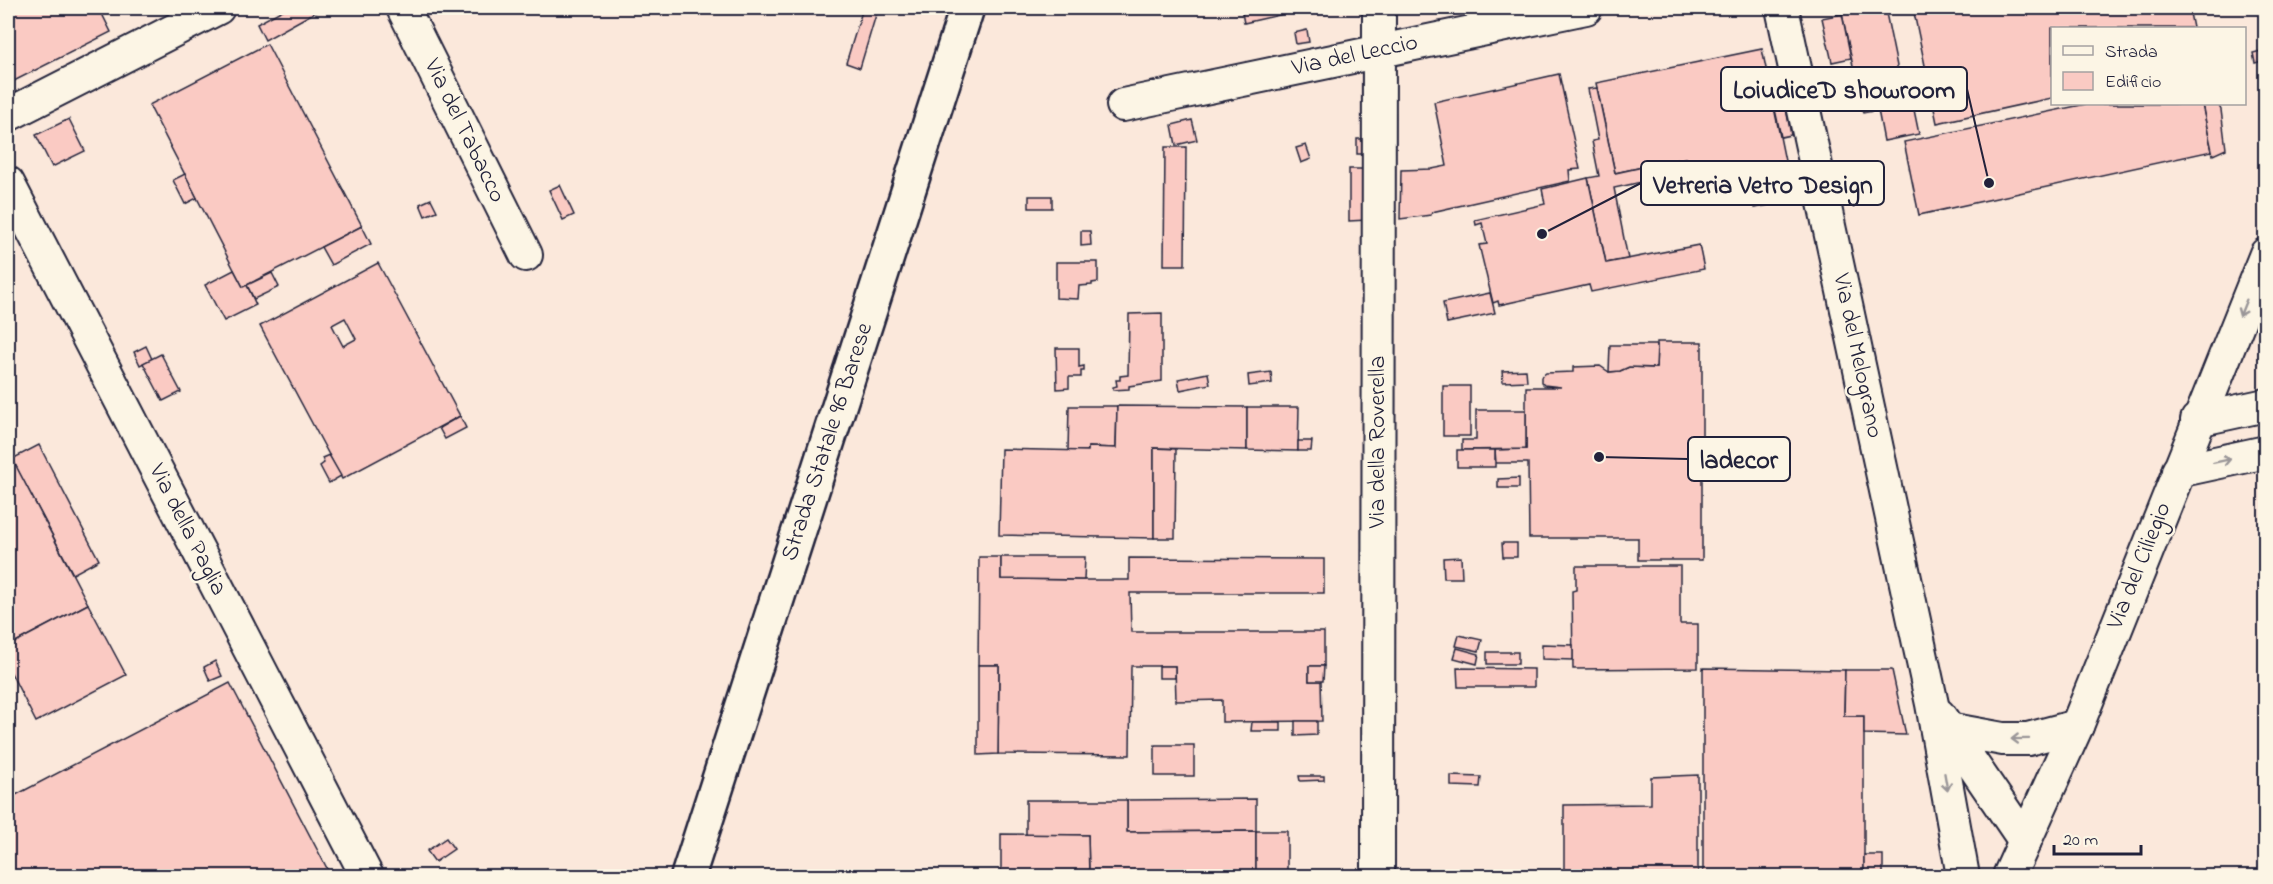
<svg xmlns="http://www.w3.org/2000/svg" width="2273" height="884" font-family="'Indie Flower',sans-serif">
  <style>
    .building { fill: #facac3; stroke: #22223b; stroke-width: 1.5; fill-rule: evenodd }
    .lines { fill: none; stroke-linecap: round; stroke-linejoin: round }
    .street-casing { stroke: #22223b; stroke-width: 36 }
    .primary-casing { stroke: #22223b; stroke-width: 38 }
    .street { stroke: #fcf5e5; stroke-width: 32 }
    .primary { stroke: #fcf5e5; stroke-width: 33 }
    .oneway { stroke: #9a9698 }
    .labels { text-anchor: middle; dominant-baseline: central; stroke-width: 5; stroke-linejoin: round; paint-order: stroke }
    .street-label { font-size: 24px; fill: #22223b; stroke: #fcf5e5 }
    .leader { fill: none; stroke: #22223b; stroke-width: 2 }
    .callout-dot { fill: #22223b; stroke: #fcf5e5; stroke-width: 2 }
    .callout { fill: #fcf5e5; stroke: #22223b; stroke-width: 2 }
    .callout-label { font-size: 26px; text-anchor: middle; font-weight: bold; fill: #22223b }
  </style>
  <rect width="100%" height="100%" fill="#fbe8db"/>
  <filter id="ink" filterUnits="userSpaceOnUse"><feTurbulence type="fractalNoise" baseFrequency=".0167" numOctaves="2"/><feDisplacementMap in="SourceGraphic" scale="12" xChannelSelector="R" yChannelSelector="G"/><feConvolveMatrix kernelMatrix="1 2 1 2 8 2 1 2 1" color-interpolation-filters="sRGB"/></filter>
  <g filter="url(#ink)">
    <!-- building -->
    <g class="building">
      <path d="M8 8H99L111 32 8 84Z"/>
      <path d="M286 8H317L319 10 265 40 257 24Z"/>
      <path d="M863 8H878L860 68 846 63Z"/>
      <path d="M1241 8H1287L1288 13 1244 23Z"/>
      <path d="M1871 8H1885L1905 105 1863 113 1842 14Z"/>
      <path d="M1913 8H2189L2193 28H2052V98L1937 123Z"/>
      <path d="M1842 14 1851 58 1832 62 1822 18Z"/>
      <path d="M1307 30 1309 42 1296 44 1294 33Z"/>
      <path d="M267 44 362 226 243 287 149 105Z"/>
      <path d="M1762 49 1793 200 1755 208 1752 193 1695 204 1686 158 1615 173 1596 83Z"/>
      <path d="M2265 50 2266 60 2255 63 2253 53Z"/>
      <path d="M1559 74 1580 169 1569 170 1570 181 1432 212 1431 215 1400 219 1401 170 1432 169 1447 166 1434 102Z"/>
      <path d="M1908 81 1919 134 1884 141 1878 110 1905 105 1901 83Z"/>
      <path d="M1597 88 1615 173 1661 163 1665 182 1643 187 1642 182 1614 188 1628 259 1606 263 1588 178 1599 176 1592 141 1598 140 1588 89Z"/>
      <path d="M1785 103 1791 135 1781 137 1774 105Z"/>
      <path d="M2086 104H2202L2212 151 1919 215 1904 142Z"/>
      <path d="M2202 104H2218L2221 110 2226 149 2213 155Z"/>
      <path d="M69 119 85 151 52 167 36 135Z"/>
      <path d="M1192 120 1197 140 1176 145 1172 125Z"/>
      <path d="M1357 139H1367L1368 154H1357Z"/>
      <path d="M1306 145 1311 159 1301 163 1296 148Z"/>
      <path d="M1165 147H1186L1185 265H1164Z"/>
      <path d="M1686 158 1689 174 1664 179 1661 163Z"/>
      <path d="M1349 169H1367V220L1349 221Z"/>
      <path d="M185 174 197 198 185 204 173 180Z"/>
      <path d="M1588 178 1606 263 1699 245 1704 269 1591 292 1589 285 1499 305 1498 301 1493 303 1479 245 1487 244 1482 223 1476 225 1475 220 1545 204 1542 189Z"/>
      <path d="M560 185 574 215 563 220 549 190Z"/>
      <rect x="1029" y="196" width="23" height="12"/>
      <path d="M431 199 437 211 425 216 420 204Z"/>
      <path d="M362 226 371 244 331 265 321 247Z"/>
      <path d="M1081 231H1090L1091 245 1081 246Z"/>
      <path d="M1056 262H1098V282L1092 283V285L1079 286 1078 299 1056 298Z"/>
      <path d="M378 263 460 416 342 479 260 326ZM345 318 356 339 343 346 332 325Z"/>
      <path d="M234 270 243 287 247 285 256 305 224 321 205 285Z"/>
      <path d="M272 273 279 287 254 299 247 285Z"/>
      <path d="M1490 293 1495 313 1447 323 1443 303Z"/>
      <path d="M1162 313V381L1129 386V389L1113 390V387L1117 386 1116 380H1120V376L1128 375 1129 314Z"/>
      <path d="M1657 342H1702V560H1638V538H1529L1528 463H1496L1495 450 1526 449V387H1561L1544 385 1541 382V377L1546 373 1573 372V367L1600 366 1609 372 1620 371 1629 367 1656 368Z"/>
      <path d="M1610 345H1657L1656 368 1629 367 1620 371 1609 372Z"/>
      <path d="M146 346 152 359 140 365 134 352Z"/>
      <path d="M1056 348H1079V367L1084 366V371H1081V377H1069V388L1057 389Z"/>
      <path d="M161 354 181 392 163 401 143 363Z"/>
      <path d="M1526 370 1527 381 1503 382 1502 371Z"/>
      <path d="M1271 372 1272 383 1249 386 1248 375Z"/>
      <path d="M1208 373 1210 384 1180 390 1178 379Z"/>
      <rect x="1443" y="386" width="27" height="50"/>
      <path d="M1069 406H1117L1116 448 1088 447V451H1068Z"/>
      <path d="M1117 406 1247 407V450L1154 448V538L999 535 1001 449 1088 451V447L1116 448Z"/>
      <path d="M1247 407H1299L1298 451 1247 450Z"/>
      <path d="M1476 410H1526V449L1462 450V440H1476Z"/>
      <path d="M460 416 466 428 445 439 439 428Z"/>
      <path d="M1298 441H1312L1311 451H1298Z"/>
      <path d="M39 445 99 560 73 574 12 459Z"/>
      <path d="M1154 448 1176 449 1175 538H1154Z"/>
      <rect x="1457" y="450" width="38" height="17"/>
      <path d="M329 455 341 476 329 483 320 466 324 463 322 458Z"/>
      <path d="M15 464 88 604 8 646V468Z"/>
      <path d="M1519 478V488H1498V479Z"/>
      <path d="M1502 543H1517V557H1503Z"/>
      <path d="M979 557H1001V579L1084 580H1129V558L1324 559V593H1130L1131 632H1324V666H1309V681H1321L1322 721 1222 722V700L1176 701 1175 666H1131L1130 755 998 754 999 665H978Z"/>
      <path d="M1001 557H1085L1084 580 1001 579Z"/>
      <path d="M1461 557 1462 578H1444L1443 558Z"/>
      <path d="M1576 566H1680V624H1698V668L1573 669 1572 591 1576 590Z"/>
      <path d="M88 604 126 675 36 722 8 667V646Z"/>
      <path d="M1459 635 1482 640 1479 651 1456 646Z"/>
      <path d="M1542 644 1573 645V660L1542 659Z"/>
      <path d="M1457 648 1479 654 1477 664 1454 658Z"/>
      <rect x="1487" y="652" width="31" height="12"/>
      <path d="M215 661 222 676 210 681 204 667Z"/>
      <path d="M978 665H999L998 754 978 755Z"/>
      <rect x="1159" y="666" width="16" height="12"/>
      <path d="M1309 666H1324L1323 681H1309Z"/>
      <path d="M1457 668 1534 669V687H1458Z"/>
      <path d="M1703 668 1845 670 1844 716H1864V876H1703Z"/>
      <path d="M1845 670H1892L1906 735 1864 734V716H1844Z"/>
      <path d="M230 683 331 876H8V799Z"/>
      <path d="M1295 721H1317V735L1295 736Z"/>
      <path d="M1252 722H1281V731H1251Z"/>
      <rect x="1155" y="745" width="39" height="31"/>
      <path d="M1698 775V876H1564V805L1651 804V777Z"/>
      <path d="M1299 776H1324V780L1300 781Z"/>
      <path d="M1451 776 1481 777 1480 787 1451 786Z"/>
      <path d="M1256 799V831L1127 832V800Z"/>
      <path d="M1026 800H1127V832L1256 831V876H1089L1088 835H1026Z"/>
      <rect x="1256" y="831" width="31" height="45"/>
      <path d="M1001 834 1088 835 1089 876H1001Z"/>
      <path d="M446 838 454 849 435 862 427 851Z"/>
      <rect x="1864" y="855" width="19" height="21"/>
    </g>
    <g class="lines">
      <!-- street casing -->
      <g class="street-casing">
        <g id="street">
          <path d="M403 8 526 255"/>
          <path d="M1782 8 1932 704 1963 876"/>
          <path d="M1123 105 1586 8"/>
          <path d="M8 115 218 8"/>
          <path d="M8 183 367 876"/>
          <path d="M2197 420 2266 405"/>
          <path d="M2178 471 2266 452"/>
          <path d="M1939 715 2025 841"/>
          <path d="M1948 729 2003 739H2028L2077 726"/>
          <path d="M1378 876 1379 8"/>
          <path d="M2009 876 2077 726 2266 254"/>
        </g>
      </g>
      <!-- primary casing -->
      <g class="primary-casing">
        <path id="primary" d="M688 876 967 8"/>
      </g>
      <!-- street -->
      <use href="#street" class="street"/>
      <!-- primary -->
      <use href="#primary" class="primary"/>
    </g>
    <!-- one-way arrows -->
    <defs><path id="oneway-shaft" d="M-6 0H5M1.5-3L5.5 0L1.5 3" fill="none" stroke-width="1.6" stroke-linecap="round" stroke-linejoin="round" transform="scale(1.5)"/></defs>
    <g class="oneway">
      <use href="#oneway-shaft" transform="translate(2243 308) rotate(112)"/>
      <use href="#oneway-shaft" transform="translate(2222 461) rotate(-12)"/>
      <use href="#oneway-shaft" transform="translate(2020 739) rotate(179)"/>
      <use href="#oneway-shaft" transform="translate(1946 782) rotate(80)"/>
    </g>
  </g>
  <g class="labels">
    <!-- street labels -->
    <g class="street-label">
      <text transform="translate(1355 56) rotate(-12)">Via del Leccio</text>
      <text transform="translate(464 131) rotate(64)">Via del Tabacco</text>
      <text transform="translate(1857 356) rotate(78)">Via del Melograno</text>
      <text transform="translate(828 442) rotate(-72)">Strada Statale 96 Barese</text>
      <text transform="translate(1378 442) rotate(-90)">Via della Roverella</text>
      <text transform="translate(187 530) rotate(63)">Via della Paglia</text>
      <text transform="translate(2140 566) rotate(-68)">Via del Ciliegio</text>
    </g>
  </g>
  <!-- callouts -->
  <path class="leader" d="M1989 183L1967 89M1542 234L1641 183M1599 457L1688 459"/>
  <g class="callout-dot">
    <circle cx="1989" cy="183" r="6"/>
    <circle cx="1542" cy="234" r="6"/>
    <circle cx="1599" cy="457" r="6"/>
  </g>
  <g class="callout">
    <rect x="1721" y="67" width="246" height="44" rx="6"/>
    <rect x="1641" y="161" width="243" height="44" rx="6"/>
    <rect x="1688" y="437" width="102" height="44" rx="6"/>
  </g>
  <g class="callout-label">
    <text x="1844" y="98">LoiudiceD showroom</text>
    <text x="1763" y="193">Vetreria Vetro Design</text>
    <text x="1739" y="468">ladecor</text>
  </g>
  <!-- margin -->
  <rect width="2273" height="884" fill="none" stroke="#fcf5e5" stroke-width="30"/>
  <rect x="15" y="15" width="2243" height="854" fill="none" stroke="#22223b" stroke-width="2" filter="url(#ink)"/>
  <!-- legend -->
  <rect x="2051" y="27" width="195" height="78" fill="#fcf5e5" stroke="#a5a1a1" stroke-width="1.5"/>
  <rect x="2063" y="46" width="30" height="9" fill="#fcf5e5" stroke="#a5a1a1" stroke-width="1.5"/>
  <text x="2105" y="57" font-size="18" fill="#22223b">Strada</text>
  <rect x="2063" y="72" width="30" height="18" fill="#facac3" stroke="#a5a1a1" stroke-width="1.5"/>
  <text x="2105" y="87" font-size="18" fill="#22223b">Edificio</text>
  <!-- scale -->
  <path d="M2054 845v9h87v-9" fill="none" stroke="#22223b" stroke-width="3"/>
  <text x="2063" y="845" font-size="18" fill="#22223b" stroke="#fcf5e5" stroke-width="4.5" paint-order="stroke">20 m</text>
</svg>
